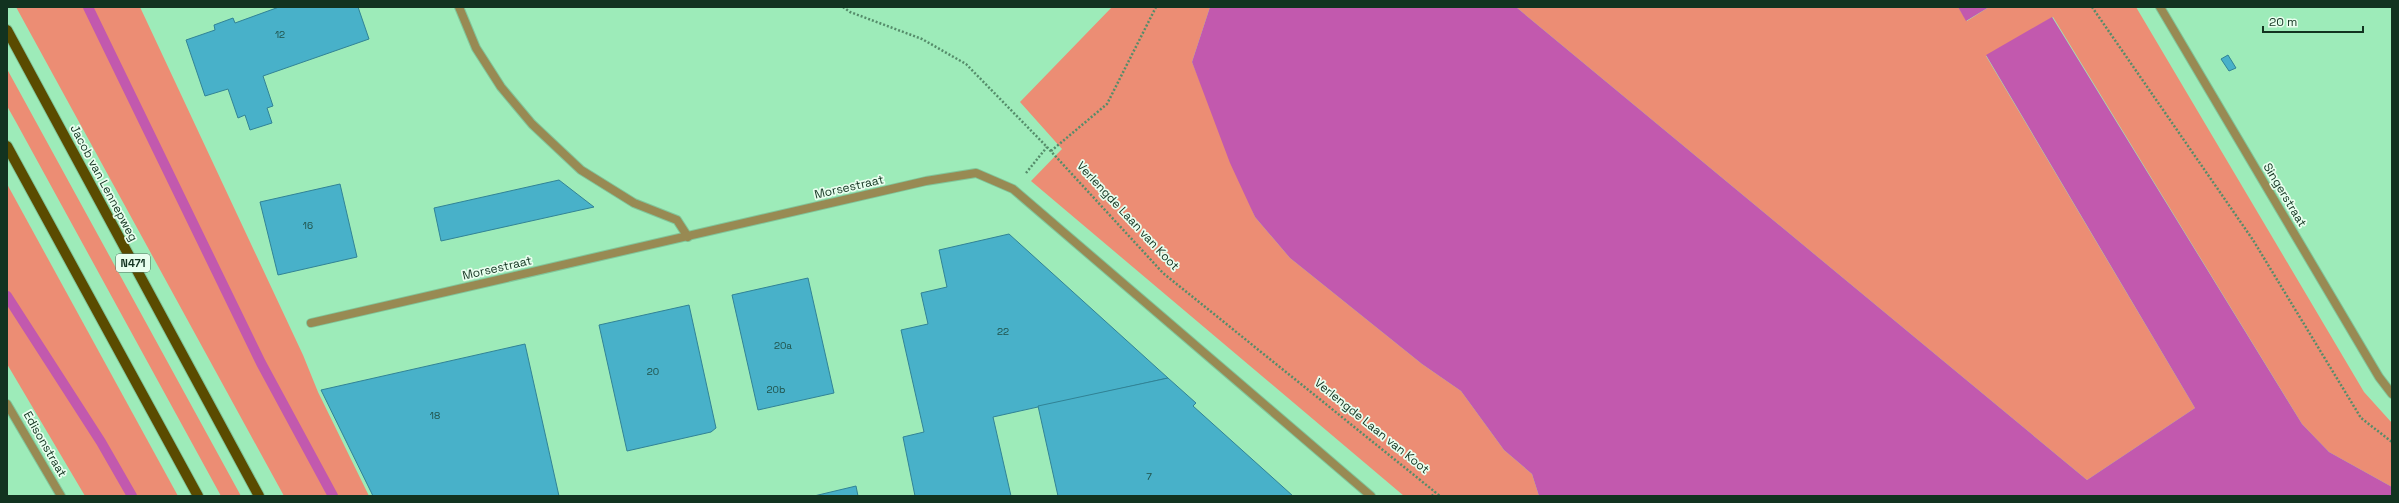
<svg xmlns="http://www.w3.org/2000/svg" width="2399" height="503" font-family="'Space Grotesk',sans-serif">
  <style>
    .green { fill: #ec8d74 }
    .water { fill: #c259ae }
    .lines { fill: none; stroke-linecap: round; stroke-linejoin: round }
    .stream { stroke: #c259ae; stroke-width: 10 }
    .building { fill: #48b1c9; stroke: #318396 }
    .minor-casing { stroke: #81c69a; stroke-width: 10 }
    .primary-casing { stroke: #81c69a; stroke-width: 12 }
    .path { stroke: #558c6a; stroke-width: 2.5; stroke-dasharray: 2 2; stroke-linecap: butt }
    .minor { stroke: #988a53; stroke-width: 8 }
    .primary { stroke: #5a4b00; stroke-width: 10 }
    .labels { text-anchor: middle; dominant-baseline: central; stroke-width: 3.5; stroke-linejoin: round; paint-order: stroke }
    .number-label { font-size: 10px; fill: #20524a }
    .shield { fill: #e8feee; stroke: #52705e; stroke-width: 1 }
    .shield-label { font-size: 11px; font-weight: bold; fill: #123320 }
    .street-label { font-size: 12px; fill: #123320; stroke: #e8feee }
  </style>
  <rect width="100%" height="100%" fill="#9debb9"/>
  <!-- green -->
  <g class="green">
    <path d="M16 7H140L303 355 318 392 369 496H284Z"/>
    <path d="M1112 7H1210L1192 62 1255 217 1290 258 1422 364 1461 391 1504 450 1532 474 1539 496H1404L1031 181 1062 149 1020 102Z"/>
    <path d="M1516 7H1958L1967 21 1989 7H2136L2364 392 2392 423V487L2329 452 2302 424 2053 17 1986 56 2195 408 2087 480Z"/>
    <path d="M7 69 241 496H221L16 122 7 106Z"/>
    <path d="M7 184 178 496H85L7 364Z"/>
  </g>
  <!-- water -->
  <g class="water">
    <path d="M1210 7H1516L2087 480 2195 408 1986 55 2052 17 2302 424 2329 452 2392 487V496H1539L1532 474 1504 450 1461 391 1422 364 1290 258 1255 217 1230 163 1192 62Z"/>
    <path d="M1958 7H1989L1966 21Z"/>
  </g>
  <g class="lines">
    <!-- stream -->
    <g class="stream">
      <path d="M88 7 261 363 333 496"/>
      <path d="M7 296 101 442 132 496"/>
    </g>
  </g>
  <!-- building -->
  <g class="building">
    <path d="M279 7H358L369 39 263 76 273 106 267 108 272 123 250 130 245 115 238 118 228 89 205 96 186 40 215 30 214 25 233 18 235 23Z"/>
    <path d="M2228 55 2236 68 2229 71 2221 59Z"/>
    <path d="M559 180 594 207 441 241 434 208Z"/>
    <path d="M340 184 357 257 278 275 260 202Z"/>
    <path d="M1009 234 1168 378 993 417 1011 496H915L903 437 924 432 901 330 928 324 921 293 947 287 939 250Z"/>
    <path d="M808 278 834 393 758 410 732 295Z"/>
    <path d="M689 305 716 428 711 432 627 451 599 325Z"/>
    <path d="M525 344 559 496H373L321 390Z"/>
    <path d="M1168 378 1196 403 1193 406 1293 496H1058L1038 406Z"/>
    <path d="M856 486 858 496H814Z"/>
  </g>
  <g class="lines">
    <!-- minor casing -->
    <g class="minor-casing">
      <g id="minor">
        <path d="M459 7 476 48 501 87 532 124 581 170 634 203 677 220 688 237"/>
        <path d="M2160 7 2379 377 2392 394"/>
        <path d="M311 323 926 181 976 173 1013 189 1371 496"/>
        <path d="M7 404 61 496"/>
      </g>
    </g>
    <!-- primary casing -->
    <g class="primary-casing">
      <g id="primary">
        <path d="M7 30 259 496"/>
        <path d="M7 146 198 496"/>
      </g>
    </g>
    <!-- path -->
    <g class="path">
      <path d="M843 7 850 12 922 39 966 64 1047 147 1163 273 1440 496"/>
      <path d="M2092 7 2253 240 2361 418 2392 442"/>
      <path d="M1051 151 1107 104 1156 7"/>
      <path d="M1026 173 1047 147"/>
      <path d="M1432 496 1435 492"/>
    </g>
    <!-- minor -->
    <use href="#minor" class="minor"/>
    <!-- primary -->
    <use href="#primary" class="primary"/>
  </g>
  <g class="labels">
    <!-- number labels -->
    <g class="number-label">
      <text x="280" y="34">12</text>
      <text x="308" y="225">16</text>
      <text x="1003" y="331">22</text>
      <text x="783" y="345">20a</text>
      <text x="653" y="371">20</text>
      <text x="776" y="389">20b</text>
      <text x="435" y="415">18</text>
      <text x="1149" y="476">7</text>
    </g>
    <!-- shield labels -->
    <rect class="shield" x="116" y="254" width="34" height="18" rx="3"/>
    <g class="shield-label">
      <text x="133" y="263">N471</text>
    </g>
    <!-- street labels -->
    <g class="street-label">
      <text transform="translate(104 183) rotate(62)">Jacob van Lennepweg</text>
      <text transform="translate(849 187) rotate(-13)">Morsestraat</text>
      <text transform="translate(2285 195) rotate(59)">Singerstraat</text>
      <text transform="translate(1128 216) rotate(47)">Verlengde Laan van Koot</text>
      <text transform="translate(497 268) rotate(-13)">Morsestraat</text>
      <text transform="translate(1372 426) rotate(39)">Verlengde Laan van Koot</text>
      <text transform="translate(45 444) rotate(60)">Edisonstraat</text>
    </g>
  </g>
  <!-- border -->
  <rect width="2399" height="503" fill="none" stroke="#123320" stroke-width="16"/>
  <!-- scale -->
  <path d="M2263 26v6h100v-6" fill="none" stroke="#123320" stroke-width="2"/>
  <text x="2269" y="26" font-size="12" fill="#123320" stroke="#e8feee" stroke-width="3" paint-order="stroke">20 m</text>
</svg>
